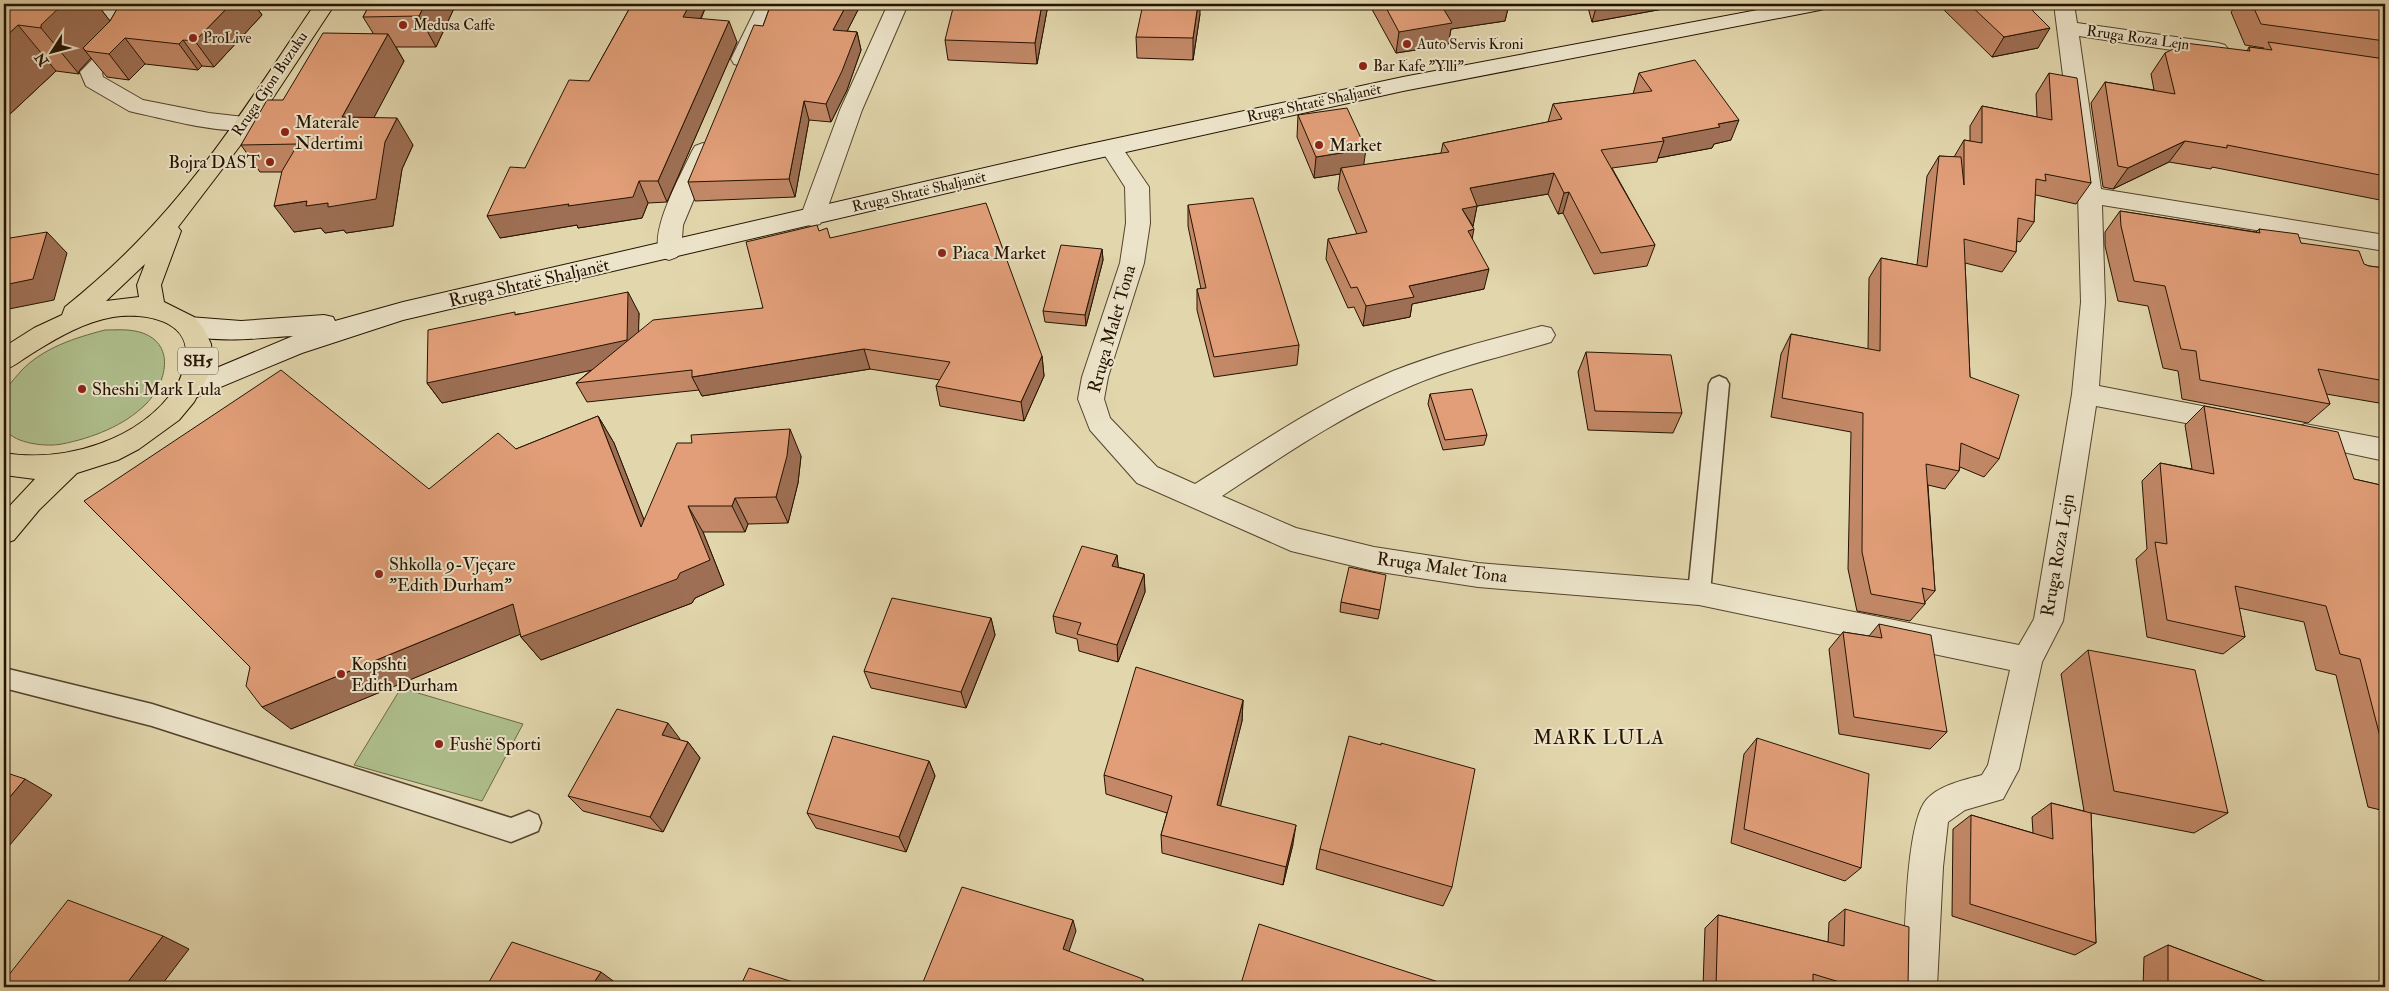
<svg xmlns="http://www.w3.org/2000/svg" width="2389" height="991" font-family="'IM FELL Double Pica',serif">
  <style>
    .green { fill: #afbf8d; stroke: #6a6946 }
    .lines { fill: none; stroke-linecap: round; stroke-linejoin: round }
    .lane-casing { stroke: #54442b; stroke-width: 3 }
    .street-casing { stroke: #54442b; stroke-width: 2 }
    .secondary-casing { stroke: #251300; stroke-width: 2 }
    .primary-casing { stroke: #251300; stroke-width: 2 }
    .lane { fill: #ece4ca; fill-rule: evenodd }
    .street { fill: #ece4ca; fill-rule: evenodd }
    .secondary { fill: #ece4ca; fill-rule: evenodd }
    .primary { fill: #e2d6ad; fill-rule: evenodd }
    .wall { fill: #c28867; stroke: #251300; fill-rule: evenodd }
    .shaded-wall { fill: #9e6f54; stroke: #251300 }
    .building { fill: #e19e78; stroke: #251300 }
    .poi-dot { fill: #8f2418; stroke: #ece4ca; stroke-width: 2 }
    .labels { text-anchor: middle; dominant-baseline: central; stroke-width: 4; stroke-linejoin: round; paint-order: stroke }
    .far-poi-label { font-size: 15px; fill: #251300; stroke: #ece4ca; text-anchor: start }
    .far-street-label { font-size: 15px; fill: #251300; stroke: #ece4ca }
    .shield { fill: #ece4ca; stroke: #61523d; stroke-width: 1 }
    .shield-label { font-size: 16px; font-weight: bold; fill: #251300 }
    .poi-label { font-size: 18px; fill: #251300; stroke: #ece4ca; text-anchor: start }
    .street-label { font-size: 18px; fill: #251300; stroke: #ece4ca }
    .quarter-label { font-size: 20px; letter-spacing: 1px; fill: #251300; stroke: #ece4ca }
  </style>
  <rect width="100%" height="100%" fill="#e2d6ad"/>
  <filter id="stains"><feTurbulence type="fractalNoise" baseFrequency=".004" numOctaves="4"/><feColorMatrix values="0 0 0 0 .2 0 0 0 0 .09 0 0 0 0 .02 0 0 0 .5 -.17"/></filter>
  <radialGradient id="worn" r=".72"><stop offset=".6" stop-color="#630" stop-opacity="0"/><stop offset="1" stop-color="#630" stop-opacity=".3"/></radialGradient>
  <!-- green -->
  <g class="green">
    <path d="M105 330C114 330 126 329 135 331 176 339 169 380 146 404 124 426 92 438 62 444 47 447 15 444 6 430 2 422 1 400 5 392 8 385 16 377 21 371 43 348 74 338 105 330Z"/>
    <path d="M401 688 523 724 482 801 354 765Z"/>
  </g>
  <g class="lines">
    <!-- lane casing -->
    <g class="lane-casing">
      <g id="lane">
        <path d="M1719 376 1726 379 1729 384 1710 593 1707 600 1699 603 1691 600 1688 593 1709 384 1712 379Z"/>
        <path d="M4 668 152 704 511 818 529 811 538 815 541 823 538 831 511 842 152 726 4 688Z"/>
      </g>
    </g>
    <!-- street casing -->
    <g class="street-casing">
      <g id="street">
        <path d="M758 4H778L750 64 742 66 734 64 731 59Z"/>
        <path d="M888 4H908L862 110 824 218 820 224 812 226 804 224 800 218 840 110Z"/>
        <path d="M2054 4H2074L2077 23 2218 43 2225 45 2229 50 2225 55 2218 57 2079 36 2101 189 2385 235V251L2102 205 2105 302 2099 386 2233 412 2242 415 2246 422 2242 429 2233 432 2096 406 2063 621 2042 662 2019 769 2003 799 1965 810 1948 822 1943 867 1937 987H1903C1905 950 1904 823 1927 799 1940 785 1964 780 1982 775L1988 765 2010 670 1699 605 1478 587 1374 571 1291 551 1137 483 1090 430 1078 399 1082 377 1120 263 1126 223 1125 187 1100 148 1103 143 1111 140 1119 143 1149 187 1150 223 1144 263 1108 377 1104 399 1110 418 1157 467 1195 484C1259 444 1323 400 1393 371 1441 352 1492 339 1542 326L1551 328 1555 335 1551 342C1505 356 1458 366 1413 385 1345 413 1283 456 1222 496L1296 528 1374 547 1478 563 1699 581 2019 645 2034 619 2072 394 2081 302 2078 195Z"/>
        <path d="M82 5C105 6 126 7 139 27L129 46 102 73 103 77 143 100 209 113 253 118 256 123 253 128C225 136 167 119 137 113L129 111 86 86 80 72 113 38 118 28C102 6 28 24 4 26V14Z"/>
        <path d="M703 143 711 146 714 151 683 225 681 251 677 257 669 260 661 257C647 234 681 175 692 151L695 146Z"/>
        <path d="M2305 424 2385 439V461L2296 442 2292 435 2296 428Z"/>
      </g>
    </g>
    <!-- secondary casing -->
    <g class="secondary-casing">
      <path id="secondary" d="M1789 4H1830L1827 8 1820 10 1403 91 1076 163 403 320 302 353 187 401 178 398 174 391 178 384 293 336C257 338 216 344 180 333L176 326 180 319 189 317 241 321 324 315 333 317 335 321 403 302 1076 147 1403 77Z"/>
    </g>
    <!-- primary casing -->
    <g class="primary-casing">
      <path id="primary" d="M315 4H335L249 134 178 227 181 231 161 285 164 302 194 317 204 329 211 344 212 355 208 376 194 402 179 420 139 449 118 460 77 473 39 510 14 540 4 544V512L35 479 4 475V453C64 463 140 441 176 387 181 379 183 371 185 362 194 320 144 312 113 317 85 322 60 336 36 351 25 357 16 366 4 370V347L34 328 62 315 65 307C91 286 115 265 138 241 207 171 260 85 315 4ZM145 264 137 285 139 297 106 301Z"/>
    </g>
    <!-- lane -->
    <use href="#lane" class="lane"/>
    <!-- street -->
    <use href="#street" class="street"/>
    <!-- secondary -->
    <use href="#secondary" class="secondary"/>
    <!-- primary -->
    <use href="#primary" class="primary"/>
  </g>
  <!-- wall -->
  <g class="wall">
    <path d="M4 4H261L257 8 262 15 214 67 202 66 198 70 145 64 129 80 107 77 91 58 79 71V74L56 71 10 114ZM97 4 107 5 117 9 110 21Z"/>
    <path d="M370 4H456L436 47H396L404 61 374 117 413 145 402 169 393 226 346 233 344 230 325 233 321 228 294 232 282 172H260L241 145 283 100 373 33 363 17Z"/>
    <path d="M632 4H707L701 19 737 42 667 202 648 203 642 218 578 228 577 225 500 238 525 168 589 81Z"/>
    <path d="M771 4H861L847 31 857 32 861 50 847 90 831 122 809 120 795 197 695 201 688 182 763 26Z"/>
    <path d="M1369 4H1509L1505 21 1451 29 1448 45 1396 53Z"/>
    <path d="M1587 4H1690L1592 22Z"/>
    <path d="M1944 4H2026L2038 48 1992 57 1942 8Z"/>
    <path d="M2238 4H2356L2385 7V201L2212 167 2211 169 2169 162 2113 189 2103 187 2091 103 2105 82 2154 90 2151 74 2165 53 2247 51 2249 47 2263 49 2264 48 2245 45 2231 12Z"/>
    <path d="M1048 5 1037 64 948 60 945 40Z"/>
    <path d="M1200 14 1193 60 1137 58 1136 37Z"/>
    <path d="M1639 73 1731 140 1714 144 1712 148 1658 158 1657 162 1612 168 1655 245 1647 266 1594 274 1563 213 1558 214 1548 194 1477 206 1473 226 1472 239 1484 289 1412 304 1410 317 1363 326 1354 307 1348 308 1326 259 1328 239 1357 234 1338 189 1340 174 1314 178 1297 137 1298 115 1363 165 1441 153 1443 143 1548 122 1553 104 1633 94Z"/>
    <path d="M2049 73 2091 183 2076 204 2036 195 2035 196 2034 222 2020 242 2017 241 2016 252 2002 272 1965 263 1970 377 1999 459 1984 477 1960 467 1959 471 1945 489 1928 485 1935 591 1925 602V604L1910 621 1857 611 1848 569 1851 432 1771 417 1781 354 1791 334 1868 349 1869 278 1881 258 1917 265 1927 176 1939 156 1954 157 1964 140 1970 141V126L1982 106 2037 117 2036 94Z"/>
    <path d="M1188 205 1299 345 1297 365 1214 377 1197 310V289H1201L1188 226Z"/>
    <path d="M2120 211 2256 232 2259 229 2369 266 2385 268V404L2326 394 2330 404 2308 423 2182 399 2178 371 2163 368 2148 306 2118 301 2105 246V232Z"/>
    <path d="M819 231 830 238 1042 356 1044 376 1024 421 940 406 936 386 940 380 870 369 702 396 699 390 587 402 576 383 591 370 442 403 427 383 517 314 639 313 638 332 763 308Z"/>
    <path d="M1102 249 1103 260 1086 326 1045 322 1043 311Z"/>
    <path d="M1586 352 1682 413 1673 433 1588 430 1578 372Z"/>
    <path d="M1430 394 1487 435 1484 445 1443 450 1428 404Z"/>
    <path d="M2204 406 2354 479 2385 486V811L2368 807 2336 675 2316 670 2304 622 2239 608 2245 637 2223 654 2147 637 2136 559 2147 549 2142 481 2160 463 2192 469 2185 425Z"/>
    <path d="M598 416 614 443 644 520 801 456 798 483 788 523 748 524 745 532H703L724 585 695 598 692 603 541 660 521 637 520 634 291 729 429 489 516 449Z"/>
    <path d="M1117 555 1118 567 1144 574 1145 592 1118 662 1079 651 1077 639 1056 633 1053 616Z"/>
    <path d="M1341 602 1380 610 1378 619 1340 612Z"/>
    <path d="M991 618 995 635 966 708 871 688 864 671Z"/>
    <path d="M1879 624 1947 732 1930 749 1839 734 1829 649 1843 632 1869 636Z"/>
    <path d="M2088 650 2228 813 2194 833 2091 813 2096 943 2075 955 1952 916 1953 829 1971 815 2033 833 2032 817 2051 803 2084 811 2061 674Z"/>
    <path d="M1243 700 1242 721 1220 806 1293 844 1283 885 1162 853 1161 835 1167 813 1106 794 1104 775Z"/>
    <path d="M1757 738 1861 868 1845 881 1731 843 1744 754Z"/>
    <path d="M680 739 679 740 688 742 700 758 663 832 583 811 568 796Z"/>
    <path d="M1380 745 1452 887 1443 906 1316 869 1320 849Z"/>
    <path d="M929 761 935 776 906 852 816 828 807 813Z"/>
    <path d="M1845 909 1908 987H1703L1705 928 1718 915 1828 942 1829 922Z"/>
    <path d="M2168 945 2280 987H2143L2144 957Z"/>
  </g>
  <!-- shaded-wall -->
  <g class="shaded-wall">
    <path d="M25 4H97L116 29 83 48 91 58 79 71V74L41 28Z"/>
    <path d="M231 4H261L257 8 262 15 214 67 195 41Z"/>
    <path d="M425 4H456L436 47 419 16Z"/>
    <path d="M690 4H707L691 39 683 17Z"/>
    <path d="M847 4H861L838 49 833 30Z"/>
    <path d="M1042 4H1048V5L1037 64 1035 43Z"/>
    <path d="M1198 4H1200V14L1193 60V38Z"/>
    <path d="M1478 4H1509L1505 21 1451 29 1448 45 1396 53 1399 32 1443 8Z"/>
    <path d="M1597 4H1690L1592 22Z"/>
    <path d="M729 21 737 42 667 202 658 181Z"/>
    <path d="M18 25 56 71 10 114 4 115V38Z"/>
    <path d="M2050 28 2038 48 1992 57 2004 37Z"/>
    <path d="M857 32 861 50 847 90 831 122 826 104Z"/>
    <path d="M388 34 404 61 360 144 342 117Z"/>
    <path d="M125 38 145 64 129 80 109 54Z"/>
    <path d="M183 40 202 66 198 70 179 44Z"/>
    <path d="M804 101 809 120 795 197 789 179Z"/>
    <path d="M397 118 413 145 402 169 393 226 346 233 344 230 325 233 321 228 294 232 274 206 307 201 328 203 385 142Z"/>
    <path d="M1739 120 1731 140 1714 144 1712 148 1658 158 1664 141 1662 138 1718 124Z"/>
    <path d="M2185 141 2169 162 2113 189 2128 168Z"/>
    <path d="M1366 149 1363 170 1341 168 1340 174 1314 178 1316 157Z"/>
    <path d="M1554 173 1548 194 1477 206 1473 226 1462 209 1470 188Z"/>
    <path d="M639 181 648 203 642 218 578 228 577 225 500 238 487 216Z"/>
    <path d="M1569 192 1563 213 1558 214 1564 193Z"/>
    <path d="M1474 229 1470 250 1468 231Z"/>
    <path d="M47 232 67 253 54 300 4 310V285Z"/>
    <path d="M1102 249 1103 260 1086 326 1085 315Z"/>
    <path d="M1489 269 1484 289 1412 304 1410 317 1363 326 1366 306 1409 286Z"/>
    <path d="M628 292 639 313 638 360 442 403 427 383Z"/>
    <path d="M864 349 870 369 702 396 692 377Z"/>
    <path d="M1042 356 1044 376 1024 421 1021 402Z"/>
    <path d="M598 416 614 443 657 553 641 527Z"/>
    <path d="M790 429 801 456 798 483 788 523 776 497Z"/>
    <path d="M735 498 748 524 745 532 732 506Z"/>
    <path d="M688 506 703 532 724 585 695 598 692 603 541 660 521 637Z"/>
    <path d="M1117 555 1119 573 1112 566Z"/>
    <path d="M1144 574 1145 592 1118 662 1117 645Z"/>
    <path d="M513 604 533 629 291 729 262 707Z"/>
    <path d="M991 618 995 635 966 708 961 692Z"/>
    <path d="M1243 700 1242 721 1216 824 1217 805Z"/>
    <path d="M668 723 680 739 674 751 662 735Z"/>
    <path d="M688 742 700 758 663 832 650 817Z"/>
    <path d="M929 761 935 776 906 852 899 837Z"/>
    <path d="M25 779 52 795 9 846 4 843V804Z"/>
    <path d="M1296 825 1293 844 1283 885 1286 867Z"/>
    <path d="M4 848 9 850 4 857Z"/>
    <path d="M1073 920 1076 931 1066 960 1063 949Z"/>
    <path d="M163 936 189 949 160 987H124Z"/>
    <path d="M601 972 616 983 613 987H591Z"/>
    <path d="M1143 979 1144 987H1140Z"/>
    <path d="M793 982 797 987H790Z"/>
  </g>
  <!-- building -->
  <g class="building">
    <path d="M4 4H63L41 25V28L18 25 4 38Z"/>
    <path d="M120 4H231L195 41 183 40 179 44 125 38 109 54 86 51 83 48 110 21Z"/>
    <path d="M370 4H425L419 16 363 17Z"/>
    <path d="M632 4H690L683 17 729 21 658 181H639L633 197 568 206 569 204 487 216 510 167 525 168 569 80 589 81Z"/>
    <path d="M771 4H847L833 30 857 32 842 71 826 104 804 101 789 179 688 182 754 25 763 26Z"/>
    <path d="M954 4H1042L1035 43 945 40Z"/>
    <path d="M1143 4H1198L1193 38 1136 37Z"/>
    <path d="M1384 4H1478L1443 8 1452 23 1399 32Z"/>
    <path d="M1969 4H2026L2050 28 2004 37Z"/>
    <path d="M2252 4H2356L2385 7V41L2261 24Z"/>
    <path d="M323 33 388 34 342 117 397 118 385 142 376 199 328 207V203L306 206 307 201 274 206 282 171 298 144 241 145 267 100H283Z"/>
    <path d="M2268 42 2385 59V176L2227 145V148L2185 141 2128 168 2118 166 2105 82 2175 94 2165 53 2185 43 2250 51 2249 47 2272 50Z"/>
    <path d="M1695 60 1739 120 1718 124 1720 127 1662 138 1664 141 1601 150 1655 245 1601 253 1569 192 1564 193 1554 173 1470 188 1477 206 1462 209 1474 229 1468 231 1489 269 1409 286 1414 297 1366 306 1357 287 1351 288 1328 239 1367 232 1341 168 1449 152 1443 143 1562 119 1553 104 1652 91 1639 73Z"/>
    <path d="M2049 73 2077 78 2091 183 2045 174 2046 181 2036 179 2034 222 2018 218 2016 252 1964 239 1970 377 2019 395 1999 459 1961 443 1959 471 1926 464 1935 591 1922 588 1925 604 1871 594 1862 552 1863 413 1782 398 1791 334 1880 351 1881 258 1927 267 1939 156 1961 157 1964 185V140L1982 143V106L2052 120Z"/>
    <path d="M1347 108 1366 149 1316 157 1298 115Z"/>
    <path d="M1253 198 1299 345 1214 357 1197 289 1206 288 1188 205Z"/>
    <path d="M986 203 1042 356 1021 402 936 386 950 362 864 349 692 377V370L576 383 653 320 763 308 746 242 817 225 819 231 827 228 830 238Z"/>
    <path d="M2120 211 2260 233 2259 229 2298 234 2301 243 2359 251 2364 264 2369 266 2385 268V381L2318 369 2330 404 2200 380 2196 351 2181 349 2165 286 2134 281 2121 226Z"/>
    <path d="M47 232 33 279 4 285V239Z"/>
    <path d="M1061 245 1102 249 1085 315 1043 311Z"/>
    <path d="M628 292 627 340 427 383 428 330 515 312V315Z"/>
    <path d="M1586 352 1671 355 1682 413 1595 411Z"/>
    <path d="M281 370 429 489 498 433 516 449 598 416 641 527 677 443H692L691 435 790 429 787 456 776 497 735 498 732 506H688L710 560 680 573 677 579 521 637 513 604 262 707 246 686 250 667 84 501Z"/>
    <path d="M1472 389 1487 435 1445 440 1430 394Z"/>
    <path d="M2204 406 2338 432 2354 479 2385 486V756L2360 659 2340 654 2326 606 2235 586 2245 637 2167 620 2155 542 2167 544 2160 463 2214 474Z"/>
    <path d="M1082 546 1117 555 1112 566 1144 574 1117 645 1077 634 1081 623 1053 616Z"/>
    <path d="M1349 567 1386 575 1380 610 1341 602Z"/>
    <path d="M892 598 991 618 961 692 864 671Z"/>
    <path d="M1879 624 1931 635 1947 732 1854 717 1843 632 1882 638Z"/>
    <path d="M2088 650 2195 670 2228 813 2114 791Z"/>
    <path d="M1136 667 1243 700 1217 805 1296 825 1286 867 1161 835 1172 796 1104 775Z"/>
    <path d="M617 709 668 723 662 735 688 742 650 817 568 796Z"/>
    <path d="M833 736 929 761 899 837 807 813Z"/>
    <path d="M1349 736 1381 745V743L1475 769 1452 887 1320 849Z"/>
    <path d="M1757 738 1869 774 1861 868 1744 829Z"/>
    <path d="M4 772 25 779 4 804Z"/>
    <path d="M2051 803 2091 813 2096 943 1970 904 1971 815 2053 839Z"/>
    <path d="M962 887 1073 920 1063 949 1143 979 1140 987H921Z"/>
    <path d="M68 900 163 936 124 987H4V981Z"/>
    <path d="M1845 909 1909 927 1908 987H1856L1813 974V987H1716L1718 915 1844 946Z"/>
    <path d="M1259 924 1454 987H1240Z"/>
    <path d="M512 942 601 972 591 987H486Z"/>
    <path d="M2168 945 2280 987H2168Z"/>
    <path d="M749 968 793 982 790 987H740Z"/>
  </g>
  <!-- markers -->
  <g class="poi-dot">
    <circle cx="403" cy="25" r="5"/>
    <circle cx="193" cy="38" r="5"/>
    <circle cx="1407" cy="44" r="5"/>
    <circle cx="1363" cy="66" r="5"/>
    <circle cx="285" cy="132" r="5"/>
    <circle cx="1319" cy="145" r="5"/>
    <circle cx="270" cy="162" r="5"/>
    <circle cx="942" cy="253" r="5"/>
    <circle cx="82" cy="389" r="5"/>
    <circle cx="379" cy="574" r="5"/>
    <circle cx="341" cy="674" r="5"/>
    <circle cx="439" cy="744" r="5"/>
  </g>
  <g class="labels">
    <!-- far-poi labels -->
    <g class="far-poi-label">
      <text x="413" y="25">Medusa Caffe</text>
      <text x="203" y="38">ProLive</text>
      <text x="1417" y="44">Auto Servis Kroni</text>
      <text x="1373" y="66">Bar Kafe "Ylli"</text>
    </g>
    <!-- far-street labels -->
    <g class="far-street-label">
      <text transform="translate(2138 38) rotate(8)">Rruga Roza Lejn</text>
      <text transform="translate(270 84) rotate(-56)">Rruga Gjon Buzuku</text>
      <text transform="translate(1314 103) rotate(-12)">Rruga Shtatë Shaljanët</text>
      <text transform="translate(919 192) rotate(-13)">Rruga Shtatë Shaljanët</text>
    </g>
    <!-- shield labels -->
    <rect class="shield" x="178" y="347.5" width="40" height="27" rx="4"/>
    <g class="shield-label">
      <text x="198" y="361">SH5</text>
    </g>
    <!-- poi labels -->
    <g class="poi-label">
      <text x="295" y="122">Materale<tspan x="295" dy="21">Ndertimi</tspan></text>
      <text x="1329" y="145">Market</text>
      <text x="260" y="162" text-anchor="end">Bojra DAST</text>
      <text x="952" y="253">Piaca Market</text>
      <text x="92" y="389">Sheshi Mark Lula</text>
      <text x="389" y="564">Shkolla 9-Vjeçare<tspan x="389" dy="21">"Edith Durham"</tspan></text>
      <text x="351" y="664">Kopshti<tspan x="351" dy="21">Edith Durham</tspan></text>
      <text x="449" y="744">Fushë Sporti</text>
    </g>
    <!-- street labels -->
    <g class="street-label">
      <text transform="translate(529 283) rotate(-13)">Rruga Shtatë Shaljanët</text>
      <text transform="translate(1112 329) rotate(-74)">Rruga Malet Tona</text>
      <text transform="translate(2058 555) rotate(-80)">Rruga Roza Lejn</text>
      <text transform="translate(1442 568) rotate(8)">Rruga Malet Tona</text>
    </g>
    <!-- quarter labels -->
    <g class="quarter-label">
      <text x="1599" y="737">MARK LULA</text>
    </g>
  </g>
  <!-- margin -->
  <rect width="2389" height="991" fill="none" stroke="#e2d6ad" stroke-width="20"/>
  <rect x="5" y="5" width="2379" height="981" fill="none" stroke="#251300" stroke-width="2.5"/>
  <rect x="10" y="10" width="2369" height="971" fill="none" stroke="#251300"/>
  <!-- north arrow -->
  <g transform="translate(52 52) rotate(234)" stroke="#ece4ca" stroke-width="4" paint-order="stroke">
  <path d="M0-4L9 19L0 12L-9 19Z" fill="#251300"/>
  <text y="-8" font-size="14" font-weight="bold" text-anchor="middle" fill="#251300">N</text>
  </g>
  <rect width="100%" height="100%" filter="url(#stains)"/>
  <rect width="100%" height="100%" fill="url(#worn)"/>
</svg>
